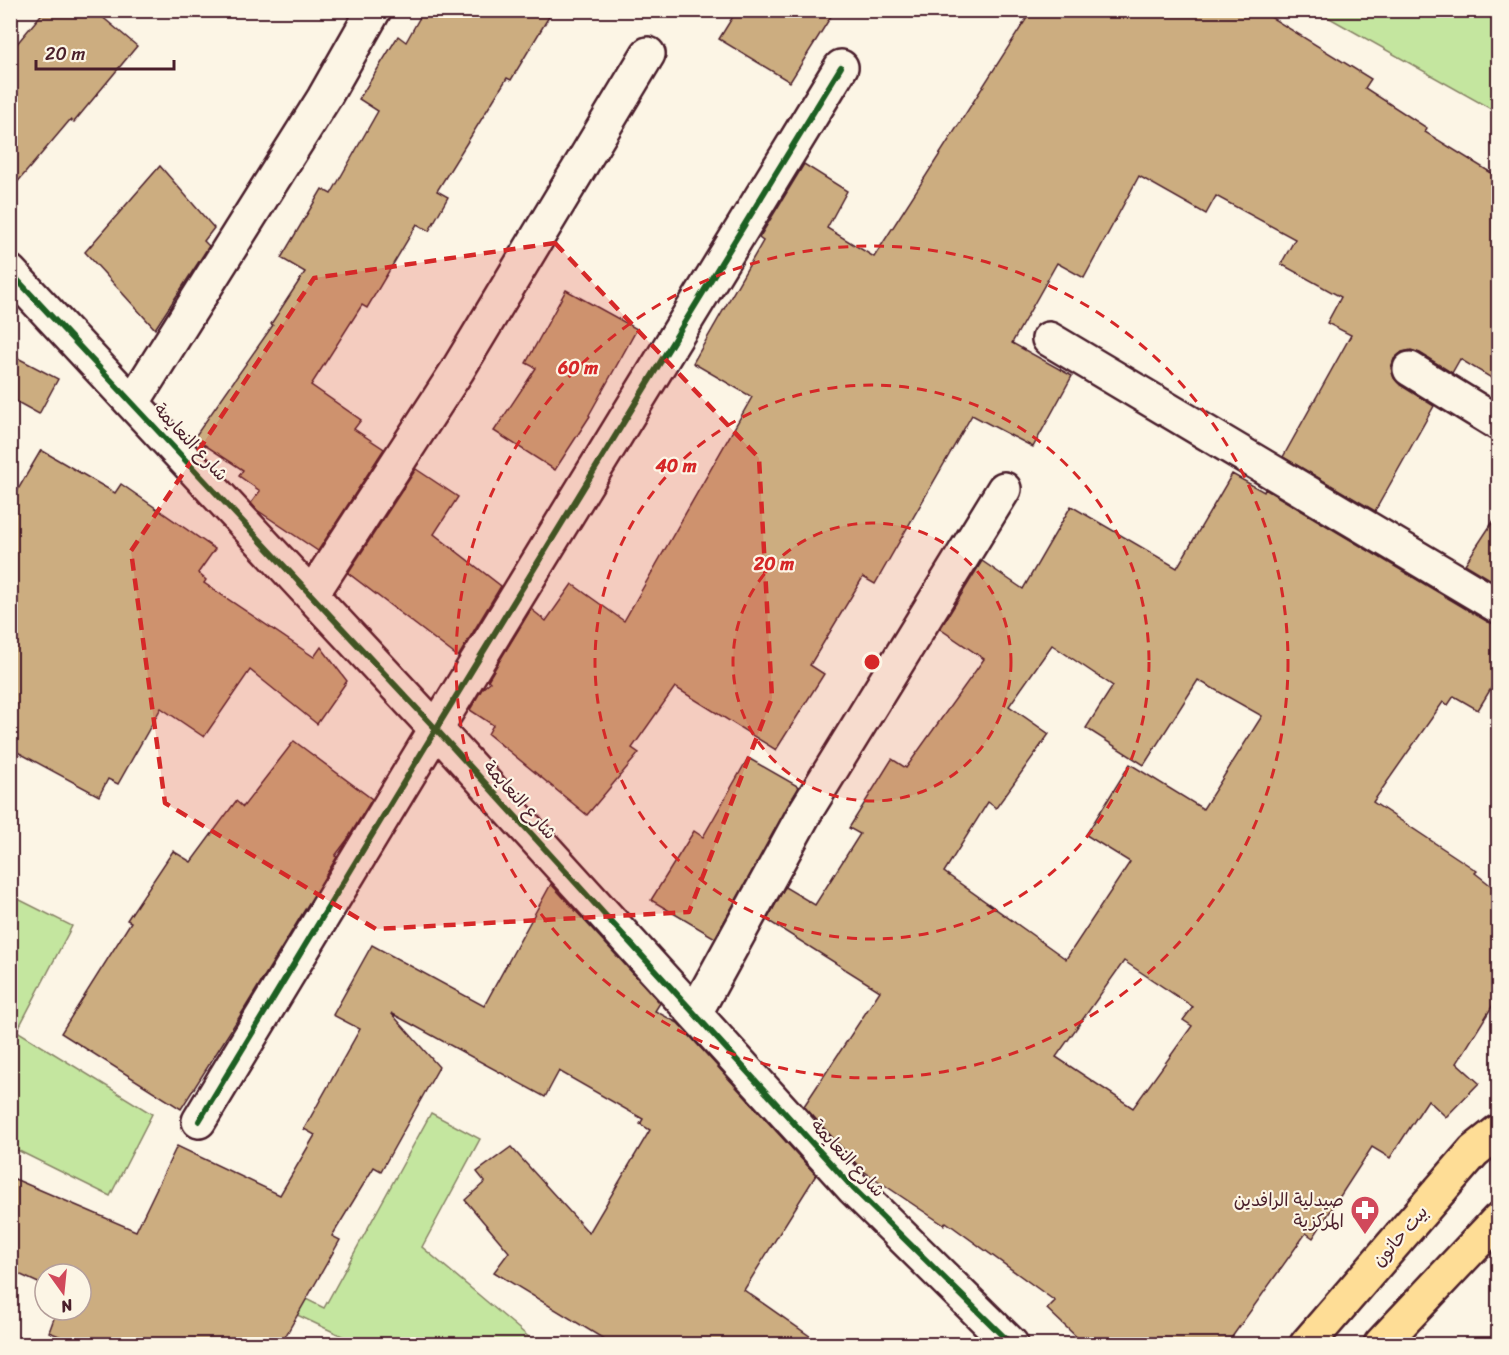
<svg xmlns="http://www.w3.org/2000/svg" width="1509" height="1355" font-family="Sriracha,'Playpen Sans Arabic',sans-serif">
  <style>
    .green { fill: #c4e69f; stroke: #878265; stroke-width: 1.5 }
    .building { fill: #ccad80; stroke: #4a1f2b; stroke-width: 1.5; fill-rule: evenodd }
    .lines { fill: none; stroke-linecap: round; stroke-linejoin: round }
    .minor-casing { stroke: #4a1f2b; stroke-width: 38 }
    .major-casing { stroke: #4a1f2b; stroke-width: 38 }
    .minor { stroke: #fcf5e5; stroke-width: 33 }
    .major { stroke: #fedd96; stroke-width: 33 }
    .cycleway-casing { stroke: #fcf5e5; stroke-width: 10 }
    .cycleway { stroke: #1b5e20; stroke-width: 6 }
    .marked { fill: #d62828; fill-opacity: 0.2; stroke: #d62828; stroke-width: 4.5; stroke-dasharray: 12 8; stroke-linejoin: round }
    .ring { fill: none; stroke: #d62828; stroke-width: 3; stroke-dasharray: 10 8 }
    .labels { text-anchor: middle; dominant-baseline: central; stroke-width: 4.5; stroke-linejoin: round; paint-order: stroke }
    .street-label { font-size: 18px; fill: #4a1f2b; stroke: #fcf5e5 }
    .poi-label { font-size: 18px; fill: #4a1f2b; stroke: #fcf5e5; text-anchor: end }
    .centre { fill: #d62828; stroke: #fcf5e5; stroke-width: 3 }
    .ring-label { font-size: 18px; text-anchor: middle; font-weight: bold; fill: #d62828; stroke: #fcf5e5; stroke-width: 4.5; stroke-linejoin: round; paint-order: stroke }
  </style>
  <rect width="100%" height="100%" fill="#fcf5e5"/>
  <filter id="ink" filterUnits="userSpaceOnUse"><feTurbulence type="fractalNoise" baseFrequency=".0167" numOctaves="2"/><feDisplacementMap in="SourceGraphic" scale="12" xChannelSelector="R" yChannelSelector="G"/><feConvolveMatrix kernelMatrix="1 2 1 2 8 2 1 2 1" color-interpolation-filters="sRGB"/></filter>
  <g filter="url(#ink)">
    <!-- green -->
    <g class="green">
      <path d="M1317 11H1498V113Z"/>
      <path d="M10 895 72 926 17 1031 152 1114 110 1196 11 1147Z"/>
      <path d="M431 1113 480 1139 422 1247 537 1344H359L225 1281 233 1263 324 1308Z"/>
    </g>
    <!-- building -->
    <g class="building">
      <path d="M45 10H94L137 46 74 122 70 120 10 191V52Z"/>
      <path d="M424 10H553L511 80 507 78 437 191 448 197 429 231 417 224 367 308 362 305 311 385 361 420 354 429 384 449 318 551 257 510 251 503 260 491 239 476 243 470 194 438 273 325 271 324 305 272 281 258 322 189 331 194 378 111 359 99 398 36 406 42Z"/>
      <path d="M737 10H835L790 82 719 39Z"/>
      <path d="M1032 10H1259L1371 79 1365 88 1427 128 1425 132 1498 177V382L1460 359 1452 373 1420 353 1411 350 1402 352 1394 359 1391 368 1394 378 1400 385 1434 406 1375 511 1283 457 1351 335 1327 323 1341 297 1281 264 1295 239 1216 196 1206 214 1139 176 1084 278 1057 263 1012 343 1072 376 1033 447 972 415 875 584 863 577 810 665 824 674 776 750 675 687 632 748 639 753 587 815 488 734 493 725 470 710 482 689 490 682 488 680 531 609 546 621 572 584 624 621 752 397 693 363 763 241 759 238 804 164 847 191 827 228 874 257Z"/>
      <path d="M160 166 214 228 204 241 209 246 155 329 85 252Z"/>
      <path d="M566 290 637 329 589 415 590 416 555 470 494 431 536 368 526 363Z"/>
      <path d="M10 354 58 379 39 414 10 398Z"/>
      <path d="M41 450 115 493 121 484 215 549 198 573 206 580 204 583 314 657 321 647 347 681 317 724 250 670 204 737 161 708 118 784 108 779 99 796 10 748V503Z"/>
      <path d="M416 469 458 497 434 534 501 586 458 657 348 573Z"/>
      <path d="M1232 474 1264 492 1265 489 1488 622 1498 625V677L1478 710 1454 696 1448 705 1443 702 1373 802 1477 871 1475 873 1498 891V997L1457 1063 1479 1083 1446 1117 1428 1100 1390 1158 1372 1147 1313 1238 1306 1233 1227 1344H1084L1047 1309 1055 1301 946 1222 944 1225 862 1170 804 1106 880 991 767 920 785 887 815 905 860 834 849 828 892 759 906 768 984 659 940 629 982 561 1023 589 1071 506 1177 568ZM1052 645 1113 686 1086 728 1144 765 1198 680 1262 716 1203 809 1130 764 1086 835 1130 862 1066 959 944 872 988 802 996 808 1049 734 1009 706ZM1124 961 1193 1007 1183 1020 1192 1026 1133 1108 1056 1057Z"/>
      <path d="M1498 514V584L1465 564Z"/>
      <path d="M294 741 372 799 347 840 335 856 337 857 245 1008 181 1109 61 1033 131 922 127 920 173 851 191 862 236 801 243 807Z"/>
      <path d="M748 758 799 787 715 938 651 900 694 831 703 837Z"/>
      <path d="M551 884 660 1003 655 1011 678 1023 816 1175 744 1290 821 1344H612L494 1272 509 1252 465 1200 485 1182 477 1172 511 1147 589 1233 650 1130 640 1124 643 1119 559 1071 545 1097 391 1013 439 1067 381 1171 374 1167 332 1236 340 1240 281 1344H79L49 1332 57 1310H81V1274H45V1286L10 1270V1177L136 1231 177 1146 280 1195 315 1135 304 1129 360 1029 333 1015 372 945 484 1006Z"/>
    </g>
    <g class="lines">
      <!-- minor casing -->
      <g class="minor-casing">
        <g id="minor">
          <path d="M10 272 436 729 853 1188 1011 1344"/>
          <path d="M1049 339 1498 606"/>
          <path d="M1410 369 1498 423"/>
          <path d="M133 402 324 98 374 10"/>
          <path d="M312 594 457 371 648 54"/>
          <path d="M695 1013 804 814 1004 489"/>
          <path d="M199 1121 436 729 841 67"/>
        </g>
      </g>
      <!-- major casing -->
      <g class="major-casing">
        <g id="major">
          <path d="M1307 1344 1474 1151 1498 1132"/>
          <path d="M1381 1344 1498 1220"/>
        </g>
      </g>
      <!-- minor -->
      <use href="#minor" class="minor"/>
      <!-- major -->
      <use href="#major" class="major"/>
      <!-- cycleway casing -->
      <g class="cycleway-casing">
        <g id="cycleway">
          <path d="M10 272 436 729 853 1188 1011 1344"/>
          <path d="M199 1121 436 729 841 67"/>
        </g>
      </g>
      <!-- cycleway -->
      <use href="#cycleway" class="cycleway"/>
    </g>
  </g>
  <!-- marked area -->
  <path class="marked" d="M555 243 759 458 772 698 689 912 376 929 165 803 131 551 314 278Z"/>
  <!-- distance rings -->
  <circle cx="872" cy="662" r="139" fill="#d62828" fill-opacity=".12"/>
  <g class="ring">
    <circle cx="872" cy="662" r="139"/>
    <circle cx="872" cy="662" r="277"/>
    <circle cx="872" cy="662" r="416"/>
  </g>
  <!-- icons -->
  <defs>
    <g id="pharmacy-pin" transform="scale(1.5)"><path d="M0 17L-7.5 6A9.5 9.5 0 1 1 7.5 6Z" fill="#d1495b" stroke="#fcf5e5"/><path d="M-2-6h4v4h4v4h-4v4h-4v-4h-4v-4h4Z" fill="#fff"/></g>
  </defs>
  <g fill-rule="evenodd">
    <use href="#pharmacy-pin" x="1365" y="1210"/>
  </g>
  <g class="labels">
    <!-- street labels -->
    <g class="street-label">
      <text transform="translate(191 442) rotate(47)">شارع النعايمة</text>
      <text transform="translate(520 800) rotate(48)">شارع النعايمة</text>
      <text transform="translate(848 1158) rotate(47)">شارع النعايمة</text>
      <text transform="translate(1400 1236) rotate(-49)">بيت حانون</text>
    </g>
    <!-- poi labels -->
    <g class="poi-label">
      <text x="1344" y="1200">صيدلية الرافدين<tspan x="1344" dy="21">المركزية</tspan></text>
    </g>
  </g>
  <circle cx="872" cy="662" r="9" class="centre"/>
  <g class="ring-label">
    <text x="578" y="374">60 m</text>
    <text x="676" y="472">40 m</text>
    <text x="774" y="570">20 m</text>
  </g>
  <!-- margin -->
  <rect width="1509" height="1355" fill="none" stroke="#fcf5e5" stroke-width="36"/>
  <rect x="18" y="18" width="1473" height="1319" fill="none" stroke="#4a1f2b" stroke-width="2" filter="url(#ink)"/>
  <!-- north arrow -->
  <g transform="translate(63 1292) rotate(165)"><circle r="28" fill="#fcf5e5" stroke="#b59f9b" stroke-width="1.5"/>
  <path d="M0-4.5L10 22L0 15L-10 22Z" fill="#d1495b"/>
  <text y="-9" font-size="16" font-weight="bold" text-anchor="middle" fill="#4a1f2b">N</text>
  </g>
  <!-- scale -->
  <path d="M36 60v9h138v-9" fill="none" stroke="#4a1f2b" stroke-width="3"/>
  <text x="45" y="60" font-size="18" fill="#4a1f2b" stroke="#fcf5e5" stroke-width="4.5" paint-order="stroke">20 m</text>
</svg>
